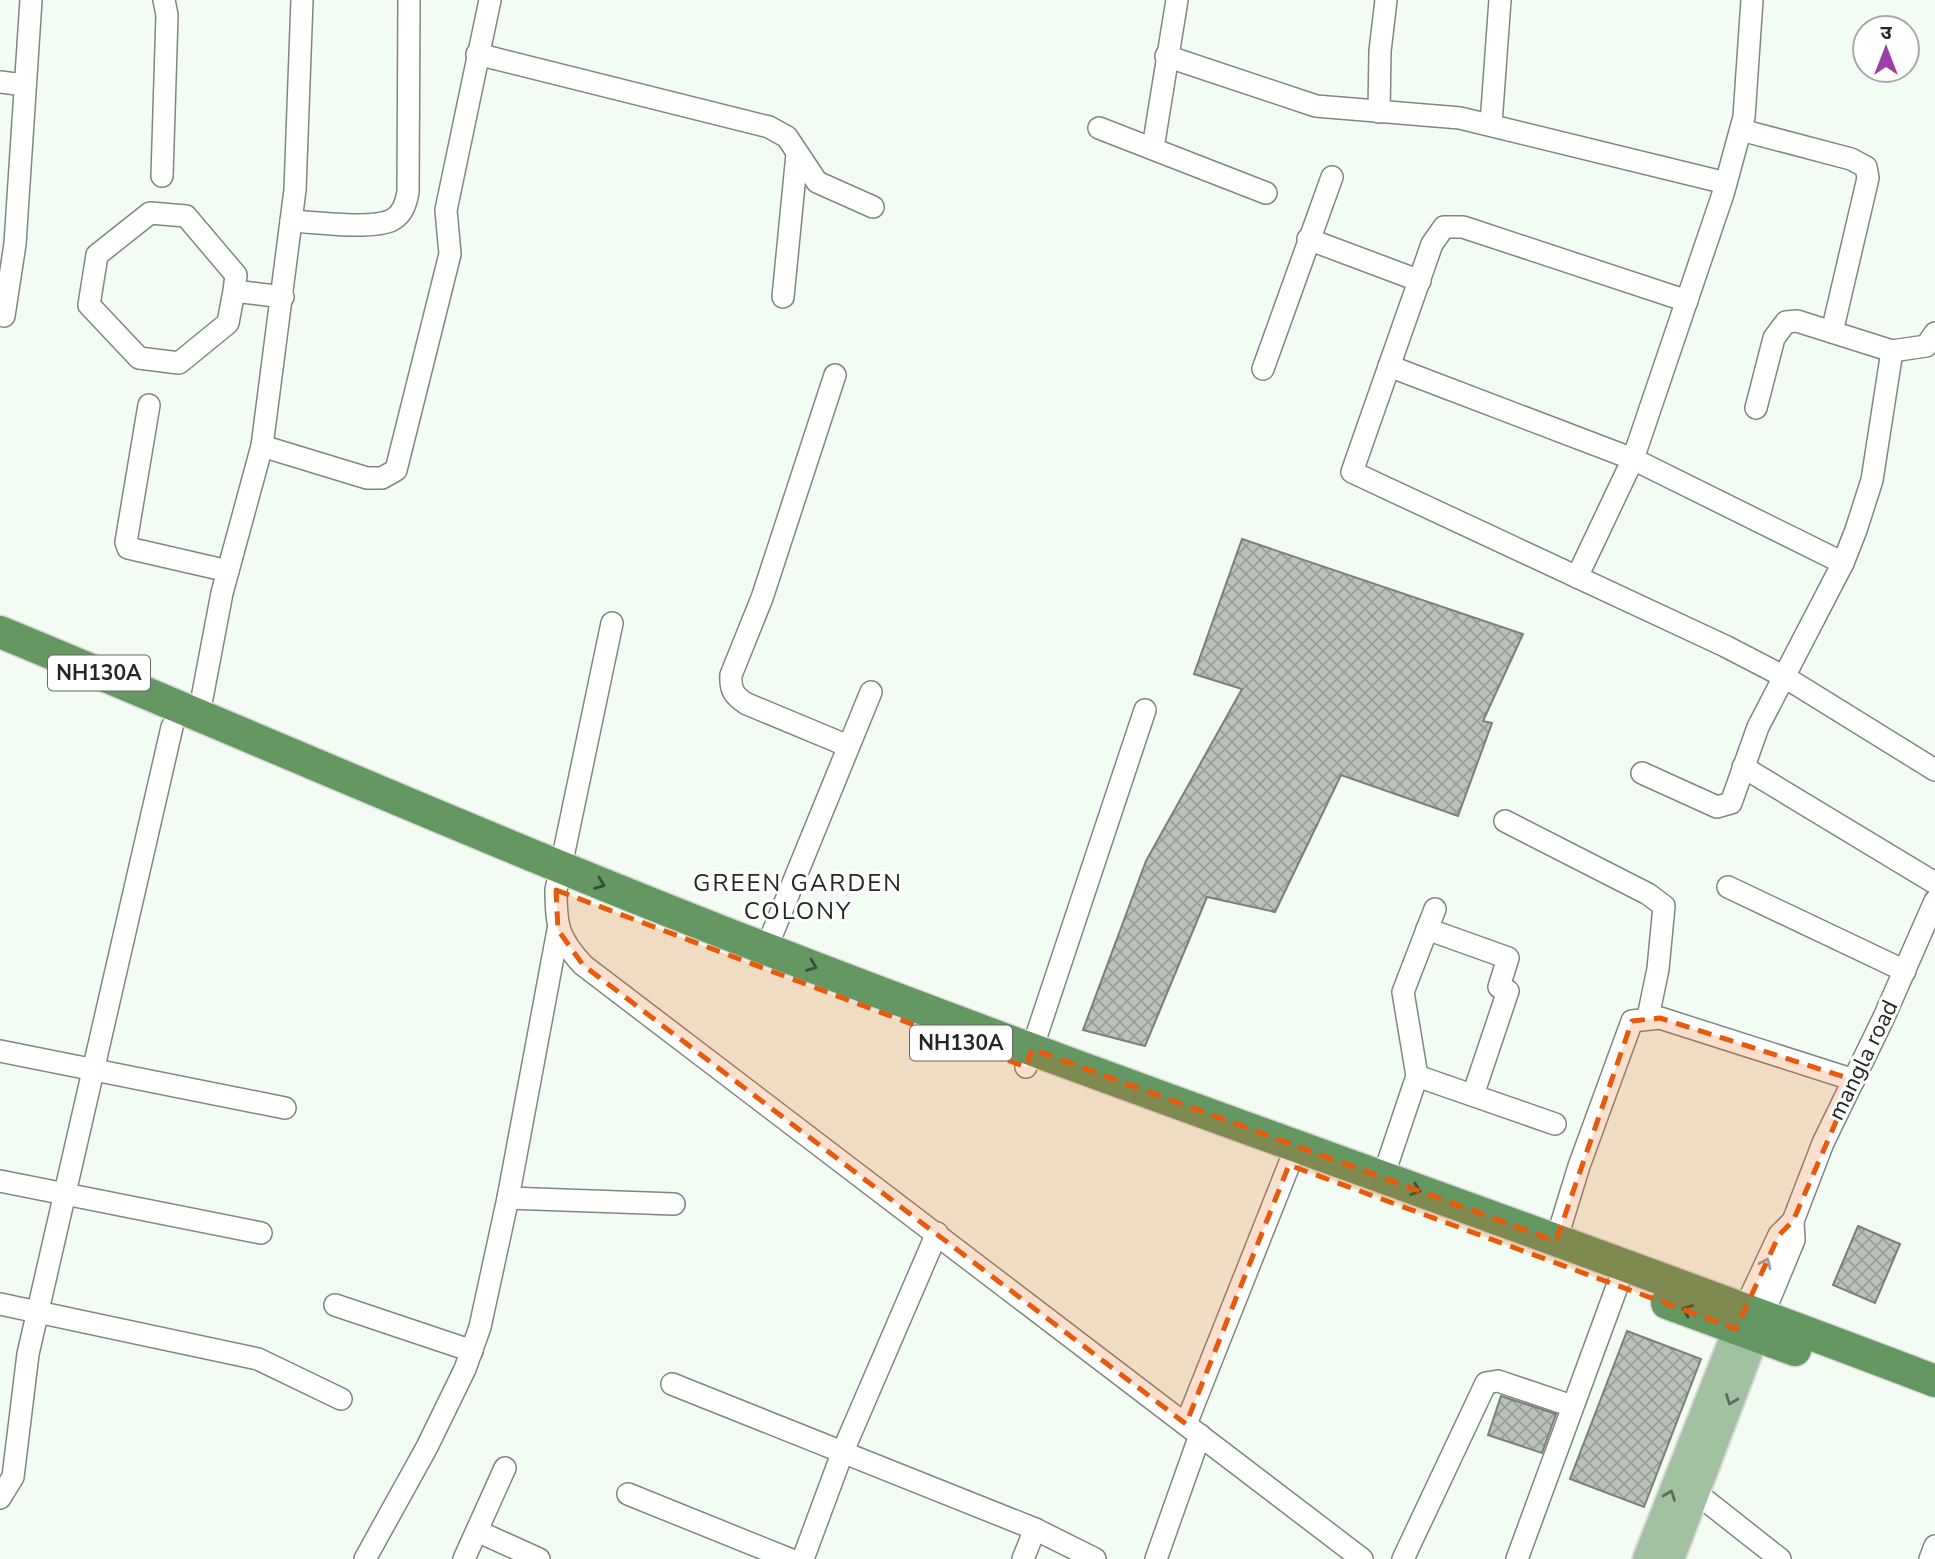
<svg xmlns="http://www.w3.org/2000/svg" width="1935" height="1559" font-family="'Nunito Sans','Noto Sans Devanagari',sans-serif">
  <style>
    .building { fill: url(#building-cross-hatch); stroke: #798178; stroke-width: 2 }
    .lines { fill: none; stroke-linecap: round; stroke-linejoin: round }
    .minor-casing { stroke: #7f887e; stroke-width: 24 }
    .major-casing { stroke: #d8d8d7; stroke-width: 30 }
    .highway-casing { stroke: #d8d8d7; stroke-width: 35 }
    .minor { stroke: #fff; stroke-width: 21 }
    .major { stroke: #a2c1a0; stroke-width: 26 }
    .highway { stroke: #649761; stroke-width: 32 }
    .oneway { stroke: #3a4e39 }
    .oneway2 { stroke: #9c9e9c }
    .oneway3 { stroke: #5d6c5b }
    .marked { fill: #e8590c; fill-opacity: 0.2; stroke: #e8590c; stroke-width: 5; stroke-dasharray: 14 9; stroke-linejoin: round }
    .labels { text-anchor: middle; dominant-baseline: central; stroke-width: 6; stroke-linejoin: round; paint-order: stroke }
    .shield { fill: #fff; stroke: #666865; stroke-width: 2 }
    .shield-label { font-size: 21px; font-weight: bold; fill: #242723 }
    .street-label { font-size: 23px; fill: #242723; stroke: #fff }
    .neighbourhood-label { font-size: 24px; letter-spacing: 2px; fill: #242723; stroke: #fff }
  </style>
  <defs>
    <pattern id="building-cross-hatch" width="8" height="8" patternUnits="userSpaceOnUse" patternTransform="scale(1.75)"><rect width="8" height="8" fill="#b9c3b9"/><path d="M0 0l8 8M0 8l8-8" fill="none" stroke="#969e96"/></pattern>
  </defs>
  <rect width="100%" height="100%" fill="#f3fcf2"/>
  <!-- building -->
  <g class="building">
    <path d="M1242 539 1523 634 1483 721 1492 723 1458 816 1341 775 1275 912 1207 897 1145 1046 1083 1030 1146 861 1242 689 1194 674Z"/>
    <path d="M1858 1226 1900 1244 1875 1303 1833 1285Z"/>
    <path d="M1627 1331 1701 1359 1644 1507 1570 1479Z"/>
    <path d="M1501 1396 1556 1414 1542 1453 1488 1435Z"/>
  </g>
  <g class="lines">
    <!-- minor casing -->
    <g class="minor-casing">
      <g id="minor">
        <path d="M477 54 769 127 787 137 817 182 873 207"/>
        <path d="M1166 56 1316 106 1460 118 1726 183"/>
        <path d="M0 82 24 85"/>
        <path d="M1379 112 1380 51 1386 0"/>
        <path d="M1491 124 1500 0"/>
        <path d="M1099 128 1266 193"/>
        <path d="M1741 130 1851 159 1866 167 1868 178 1832 332"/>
        <path d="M1153 148 1177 0"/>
        <path d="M162 176 167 15 164 0"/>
        <path d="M291 221C315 222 372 230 392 220 403 214 406 203 408 192L409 0"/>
        <path d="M1308 239 1420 281"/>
        <path d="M234 291 236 275 186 216 150 213 97 255 89 305 139 358 179 363 228 323 234 291 283 297"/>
        <path d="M783 297 797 154"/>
        <path d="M1687 301 1463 227H1444L1432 244 1352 472 1725 646 1783 676 1935 770"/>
        <path d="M4 316 15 244 31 0"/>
        <path d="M1389 366 1633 459 1843 563"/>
        <path d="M1263 369 1332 177"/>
        <path d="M835 375 762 598 731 675C730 690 734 696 747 704L848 746"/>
        <path d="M149 405 126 542 128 548 228 571"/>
        <path d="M1756 408 1774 338 1786 322 1797 321 1892 351 1926 346 1935 333"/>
        <path d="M262 446 367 478H382L396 470 450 254 446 210 490 0"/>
        <path d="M1577 577 1633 459 1723 194 1744 117 1752 0"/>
        <path d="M612 623 556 890C556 926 558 938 583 965L1362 1559"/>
        <path d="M199 714 222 593 262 446 295 190 302 0"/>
        <path d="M1743 767 1935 883"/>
        <path d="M1642 773 1717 807 1731 803 1758 727 1843 563 1856 530 1872 480 1892 351"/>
        <path d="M1505 821 1648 894 1664 906 1658 969 1648 1017"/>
        <path d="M1728 887 1905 971"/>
        <path d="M1427 929 1508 958 1499 987 1508 991 1473 1095"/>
        <path d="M766 949 871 692"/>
        <path d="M0 1051 285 1108"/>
        <path d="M1026 1067 1145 710"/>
        <path d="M1417 1076 1555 1124"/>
        <path d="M1383 1177 1417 1076 1403 992 1435 909"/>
        <path d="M0 1181 261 1233"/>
        <path d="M508 1198 674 1204"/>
        <path d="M1556 1241 1579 1166 1632 1021 1660 1018 1854 1080"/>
        <path d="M0 1304 258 1359 341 1399"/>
        <path d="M335 1305 472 1351"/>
        <path d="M1745 1308 1779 1235 1793 1221 1823 1143 1884 1017 1935 901"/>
        <path d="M1763 1315 1794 1240 1793 1221"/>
        <path d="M672 1384 1035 1529 1095 1559"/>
        <path d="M1186 1424 1289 1165"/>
        <path d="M1695 1492 1780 1559"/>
        <path d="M628 1494 789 1559"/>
        <path d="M0 1498 13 1477 28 1354 172 727"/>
        <path d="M477 1531 539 1559"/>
        <path d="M365 1559 427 1447 465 1369 480 1327 508 1198 558 930"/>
        <path d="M464 1559 505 1468"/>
        <path d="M803 1559 843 1451 937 1233"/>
        <path d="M1023 1559 1035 1529"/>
        <path d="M1156 1559 1200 1435"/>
        <path d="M1403 1559 1486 1383 1498 1381 1572 1406"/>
        <path d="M1517 1559 1618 1284"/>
        <path d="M1930 1559 1935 1546"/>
      </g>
    </g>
    <!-- major casing -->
    <g class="major-casing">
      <g id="major">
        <path d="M1646 1559 1744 1310"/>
        <path d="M1671 1559 1762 1319"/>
      </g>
    </g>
    <!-- highway casing -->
    <g class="highway-casing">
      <g id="highway">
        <path d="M0 632C254 737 505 848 761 947 1150 1098 1546 1232 1935 1381"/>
        <path d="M1667 1303 1795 1350"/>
      </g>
    </g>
    <!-- minor -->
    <use href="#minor" class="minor"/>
    <!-- major -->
    <use href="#major" class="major"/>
    <!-- highway -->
    <use href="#highway" class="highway"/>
  </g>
  <!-- one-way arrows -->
  <defs><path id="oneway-chevron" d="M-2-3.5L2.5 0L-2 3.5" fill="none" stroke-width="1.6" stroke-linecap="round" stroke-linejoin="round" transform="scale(1.75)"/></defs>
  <g class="oneway">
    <use href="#oneway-chevron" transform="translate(600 884) rotate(21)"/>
    <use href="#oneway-chevron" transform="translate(812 966) rotate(21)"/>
    <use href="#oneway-chevron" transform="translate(1416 1190) rotate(20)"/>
    <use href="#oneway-chevron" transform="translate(1687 1310) rotate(-159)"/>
  </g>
  <use class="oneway2" href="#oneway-chevron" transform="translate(1766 1263) rotate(-65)"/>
  <g class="oneway3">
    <use href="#oneway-chevron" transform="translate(1731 1400) rotate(111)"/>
    <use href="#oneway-chevron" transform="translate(1670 1495) rotate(-69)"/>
  </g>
  <!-- marked area -->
  <path class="marked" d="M556 890 1026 1067 1032 1049 1556 1241 1632 1021 1660 1018 1854 1080 1793 1221 1779 1235 1736 1329 1289 1165 1186 1424 583 965 558 930Z"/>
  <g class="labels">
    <!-- shield labels -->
    <g class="shield">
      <rect x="48" y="655.5" width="102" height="35" rx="5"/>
      <rect x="910" y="1025.5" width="102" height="35" rx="5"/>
    </g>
    <g class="shield-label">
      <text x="99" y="673">NH130A</text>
      <text x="961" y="1043">NH130A</text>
    </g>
    <!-- street labels -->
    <g class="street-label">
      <text transform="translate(1863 1060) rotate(-64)">mangla road</text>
    </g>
    <!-- neighbourhood labels -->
    <g class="neighbourhood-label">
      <text x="798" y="883">GREEN GARDEN<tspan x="798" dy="28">COLONY</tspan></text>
    </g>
  </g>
  <!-- north arrow -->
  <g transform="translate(1886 49)"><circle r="33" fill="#ffffff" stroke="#a7a9a7" stroke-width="2"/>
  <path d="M0-5L12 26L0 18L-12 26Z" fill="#9c3fa8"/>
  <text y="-10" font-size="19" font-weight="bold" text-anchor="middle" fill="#242723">उ</text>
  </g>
</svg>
